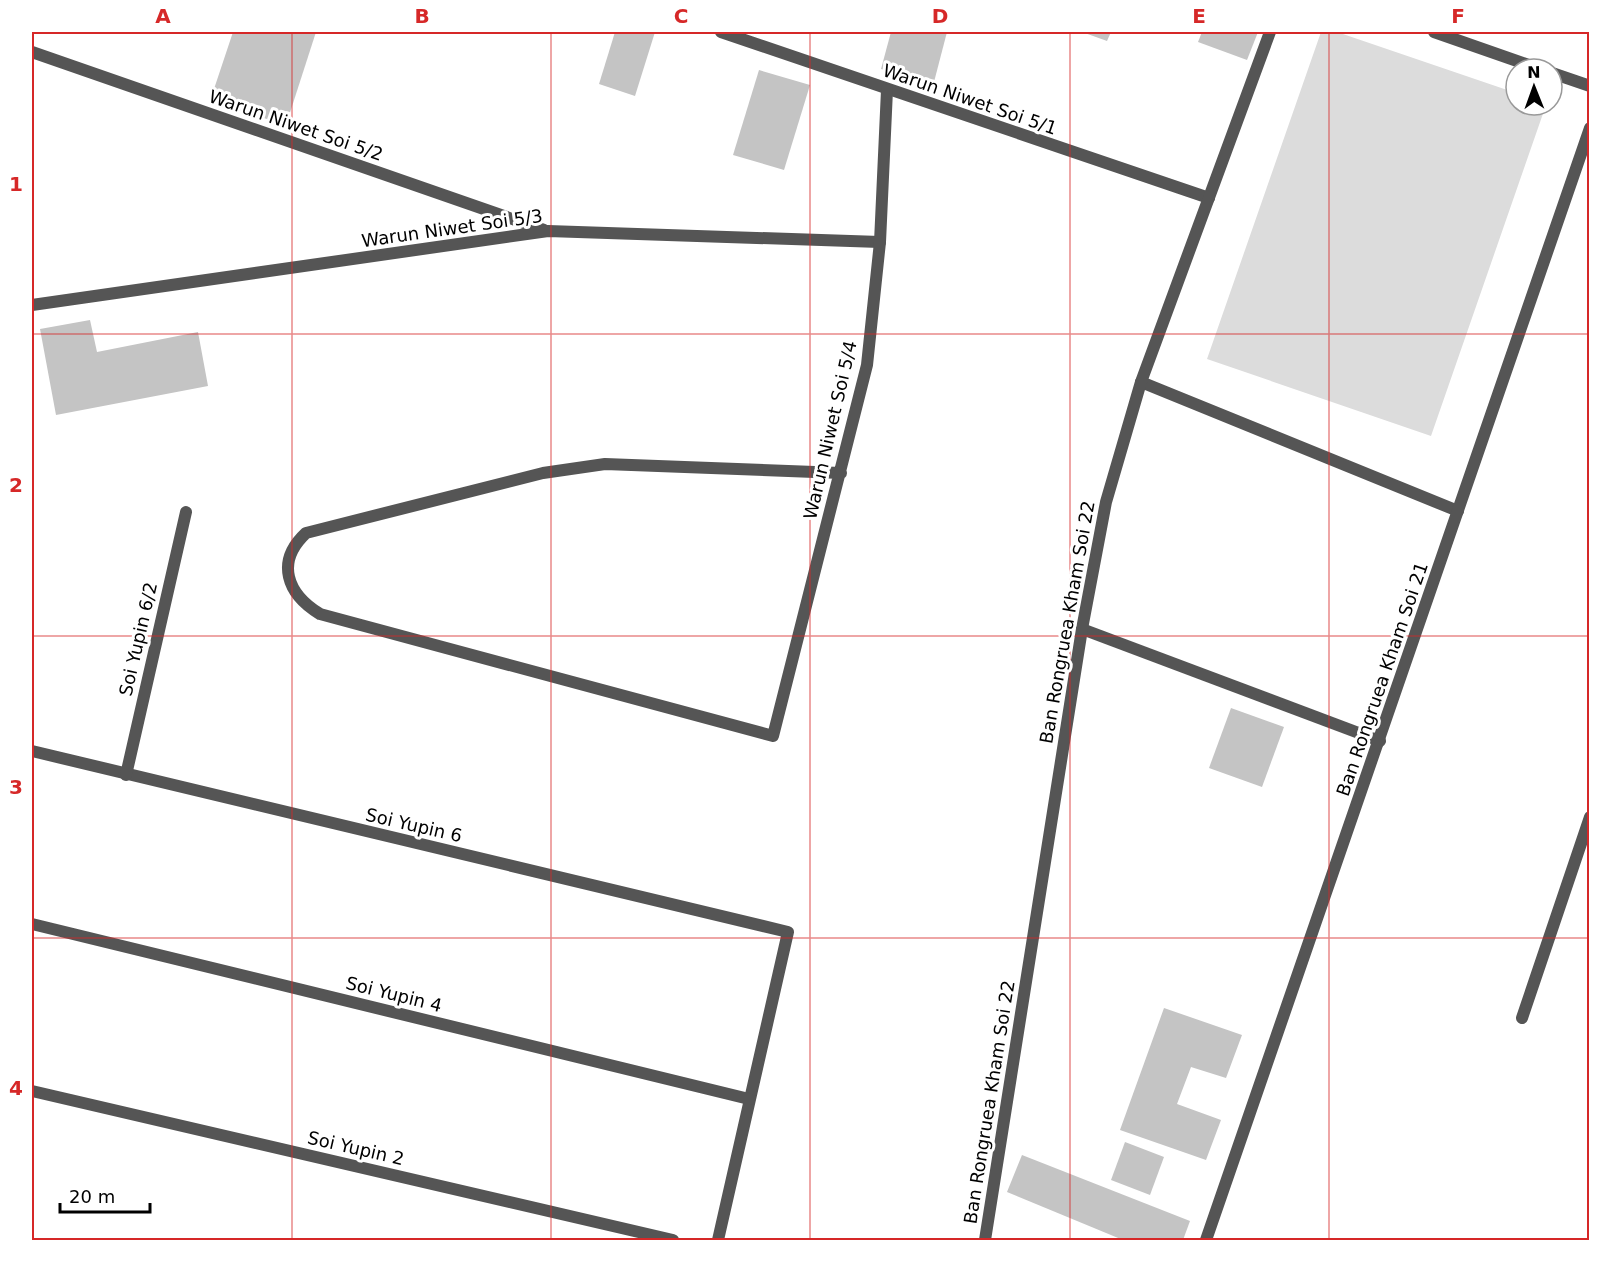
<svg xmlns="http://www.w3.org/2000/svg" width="1621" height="1272" font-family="'DejaVu Sans',sans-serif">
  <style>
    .green { fill: #dcdcdc }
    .building { fill: #c4c4c4 }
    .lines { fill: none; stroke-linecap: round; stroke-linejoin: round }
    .street { stroke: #555; stroke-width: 12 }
    .grid { fill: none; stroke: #d62828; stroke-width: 1.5; stroke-opacity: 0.55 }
    .labels { text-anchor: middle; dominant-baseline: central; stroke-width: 6; stroke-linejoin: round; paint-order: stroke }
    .street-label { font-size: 18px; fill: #000; stroke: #fff }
    .neatline { fill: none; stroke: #d62828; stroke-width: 2 }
    .grid-label { font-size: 20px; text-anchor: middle; font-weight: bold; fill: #d62828 }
  </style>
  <rect width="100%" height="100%" fill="#fff"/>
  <!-- green -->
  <path class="green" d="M1321 32H1337L1516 93V105H1546L1431 436 1207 359Z"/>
  <!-- building -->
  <g class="building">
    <path d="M233 32H316L286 125 210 101Z"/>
    <path d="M615 32H655L635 96 599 84Z"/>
    <path d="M891 32H947L934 82 881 69Z"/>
    <path d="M1082 32H1111L1107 41Z"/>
    <path d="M1202 32H1258L1247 60 1198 42Z"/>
    <path d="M759 70 810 85 784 170 733 155Z"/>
    <path d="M90 320 97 352 198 332 208 386 56 415 40 329Z"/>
    <path d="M1231 708 1284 727 1262 787 1209 768Z"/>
    <path d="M1164 1008 1242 1035 1226 1078 1191 1067 1177 1104 1221 1120 1206 1160 1120 1130Z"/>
    <path d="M1125 1142 1164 1157 1150 1195 1111 1180Z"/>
    <path d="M1022 1155 1190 1221 1183 1240H1123L1007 1192Z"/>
  </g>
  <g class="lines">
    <!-- street -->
    <g class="street">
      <path d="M721 32 1209 198"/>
      <path d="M1434 32 1540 69"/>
      <path d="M32 52 544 230"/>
      <path d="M1552 73 1590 86"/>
      <path d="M32 305 548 231 880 242"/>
      <path d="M1141 382 1458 511"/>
      <path d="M841 473 605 464 543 473 306 533C275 562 287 594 320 614L773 736 867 365 880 242 887 90"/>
      <path d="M1082 629 1380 741"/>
      <path d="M32 751 788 932 718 1240"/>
      <path d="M126 775 186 512"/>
      <path d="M32 924 749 1099"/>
      <path d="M1522 1018 1590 817"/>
      <path d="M32 1091 673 1240"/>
      <path d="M985 1240 1082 629 1106 502 1141 382 1270 32"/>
      <path d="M1206 1240 1590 128"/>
    </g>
  </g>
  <!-- grid -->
  <path class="grid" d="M292 32V1240M551 32V1240M810 32V1240M1070 32V1240M1329 32V1240M32 334H1590M32 636H1590M32 938H1590"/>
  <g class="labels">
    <!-- street labels -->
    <g class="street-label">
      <text transform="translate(970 99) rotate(19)">Warun Niwet Soi 5/1</text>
      <text transform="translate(296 125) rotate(19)">Warun Niwet Soi 5/2</text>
      <text transform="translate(452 228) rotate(-8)">Warun Niwet Soi 5/3</text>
      <text transform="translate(830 430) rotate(-77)">Warun Niwet Soi 5/4</text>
      <text transform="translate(1067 622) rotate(-80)">Ban Rongruea Kham Soi 22</text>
      <text transform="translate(138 639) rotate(-77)">Soi Yupin 6/2</text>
      <text transform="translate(1382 679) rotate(-71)">Ban Rongruea Kham Soi 21</text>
      <text transform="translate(414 825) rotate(13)">Soi Yupin 6</text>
      <text transform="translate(394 994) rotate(14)">Soi Yupin 4</text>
      <text transform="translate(989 1102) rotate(-81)">Ban Rongruea Kham Soi 22</text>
      <text transform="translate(356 1148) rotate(13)">Soi Yupin 2</text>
    </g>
  </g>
  <!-- border -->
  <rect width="1621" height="1272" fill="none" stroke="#ffffff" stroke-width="66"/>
  <!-- north arrow -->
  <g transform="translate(1534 87) rotate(359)"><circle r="28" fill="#ffffff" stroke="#999999" stroke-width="1.5"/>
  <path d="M0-4.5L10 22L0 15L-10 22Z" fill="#000000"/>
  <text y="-9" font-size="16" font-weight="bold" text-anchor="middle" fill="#000000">N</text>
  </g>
  <!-- scale -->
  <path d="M60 1203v9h90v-9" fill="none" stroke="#000000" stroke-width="3"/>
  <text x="69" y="1203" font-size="18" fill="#000000" stroke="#ffffff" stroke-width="4.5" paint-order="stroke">20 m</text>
  <rect x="33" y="33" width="1555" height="1206" class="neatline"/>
  <g class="grid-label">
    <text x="163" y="23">A</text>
    <text x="422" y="23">B</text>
    <text x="681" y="23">C</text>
    <text x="940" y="23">D</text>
    <text x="1199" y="23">E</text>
    <text x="1458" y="23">F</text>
    <text x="16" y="191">1</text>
    <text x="16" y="492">2</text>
    <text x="16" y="794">3</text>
    <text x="16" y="1095">4</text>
  </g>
</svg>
